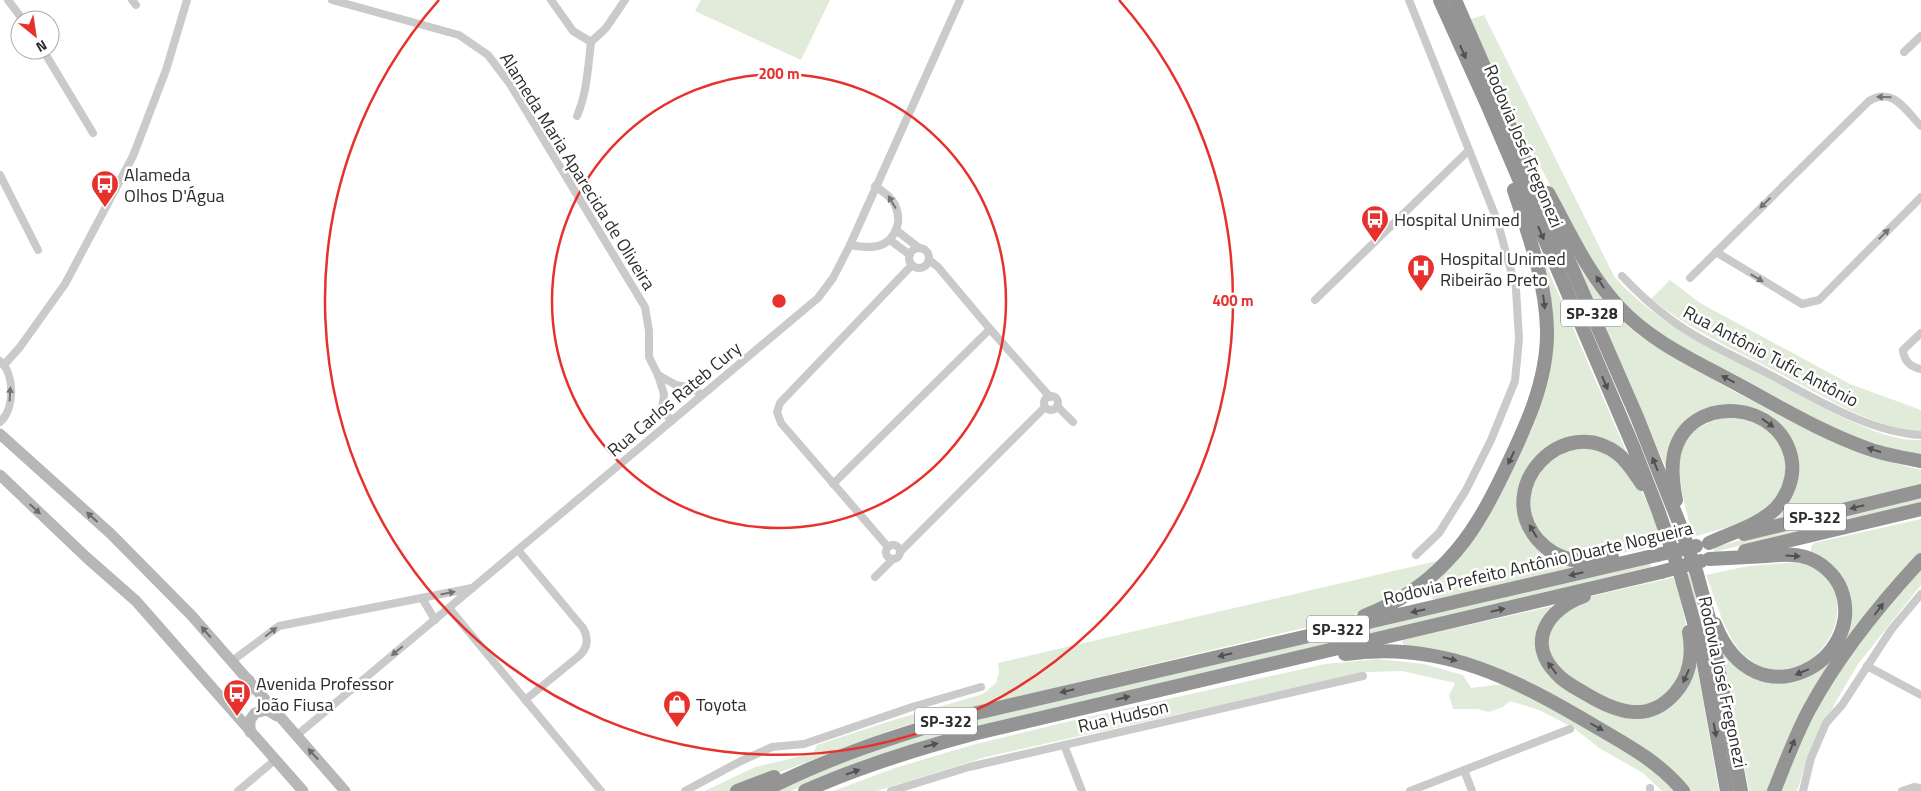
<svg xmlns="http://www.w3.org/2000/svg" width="1921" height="791" font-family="'Titillium Web',sans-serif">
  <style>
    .green { fill: #e1ebda }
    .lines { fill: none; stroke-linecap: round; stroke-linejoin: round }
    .street { stroke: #cacaca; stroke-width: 8 }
    .secondary { stroke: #b7b7b7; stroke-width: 11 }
    .highway { stroke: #949494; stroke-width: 14 }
    .highway-bridge { stroke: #949494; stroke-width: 14 }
    .oneway { fill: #515151 }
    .oneway2 { fill: #747474 }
    .oneway3 { fill: #6b6b6b }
    .ring { fill: none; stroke: #e7312c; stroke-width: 2.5 }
    .labels { text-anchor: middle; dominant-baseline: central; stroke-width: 5; stroke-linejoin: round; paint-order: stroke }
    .shield { fill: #fff; stroke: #6c6c6c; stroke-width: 1 }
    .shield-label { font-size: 16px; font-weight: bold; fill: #2d2d2d }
    .street-label { font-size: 18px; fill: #2d2d2d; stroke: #fff }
    .poi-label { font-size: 18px; fill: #2d2d2d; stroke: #fff; text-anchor: start }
    .centre { fill: #e7312c; stroke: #fff; stroke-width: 2.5 }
    .ring-label { font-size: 15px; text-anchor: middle; font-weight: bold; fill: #e7312c; stroke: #fff; stroke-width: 5; stroke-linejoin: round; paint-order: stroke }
  </style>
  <rect width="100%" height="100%" fill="#fff"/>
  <!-- green -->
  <g class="green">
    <path d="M701 0H830L801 60 695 11Z"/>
    <path d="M1484 15 1614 276C1646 313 1687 335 1729 357 1764 376 1799 395 1834 413 1861 426 1891 441 1921 440V458L1869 446 1683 353 1627 312 1580 242 1505 99 1471 19Z"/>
    <path d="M1539 249 1632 465 1590 439 1528 468 1523 526 1575 566 1573 569 1435 601 1431 597 1430 589 1462 554 1486 522 1533 427 1542 401 1550 367Z"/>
    <path d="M1578 260 1616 313 1630 328 1646 340 1735 392 1836 442 1870 457 1921 470V485L1768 523 1785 504 1792 446 1751 409 1731 404 1709 409 1695 418 1667 470 1577 264Z"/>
    <path d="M1670 280 1700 303 1850 384 1921 410V432C1869 427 1822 395 1777 372 1734 350 1689 329 1651 299Z"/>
    <path d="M1720 418C1727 418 1736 417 1743 418 1786 428 1800 477 1768 508 1751 524 1715 530 1693 537 1687 512 1670 461 1687 438 1695 428 1708 423 1720 418Z"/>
    <path d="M1589 445 1620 459 1637 481 1666 543 1639 550 1592 558 1554 548 1531 521 1528 491 1554 454Z"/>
    <path d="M1921 496V502L1714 552V547Z"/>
    <path d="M1921 519V556L1787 742 1767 791H1749L1722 647C1739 672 1762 691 1794 680 1805 677 1815 668 1825 662L1847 587 1836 568 1811 553V547L1814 543Z"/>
    <path d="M1445 559C1417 586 1379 607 1341 619L937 716 892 730 730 791H705L755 767 806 755 814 752 817 745 887 722 983 694 996 683 999 673 998 663Z"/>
    <path d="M1650 562 1651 567 1311 649 814 781 791 791H772L911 735Z"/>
    <path d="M1799 562C1804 564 1810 565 1814 568 1876 603 1803 712 1743 654 1725 636 1715 598 1706 575L1748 566Z"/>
    <path d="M1921 564V585L1858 664 1838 698 1811 749 1797 791H1778L1787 765 1838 669Z"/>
    <path d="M1692 572 1734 791H1731L1686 574Z"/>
    <path d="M1675 577 1687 629 1684 671 1669 692 1649 704 1637 706 1612 702 1576 683 1554 665 1546 640 1551 622 1584 598Z"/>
    <path d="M1553 606C1538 623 1540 631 1541 653L1600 706 1653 712 1695 655 1719 791H1688L1577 713 1404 646 1402 642 1403 640Z"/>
    <path d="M1378 659 1424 664 1463 675 1471 688 1503 684 1549 706 1638 754 1679 791H1662L1643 773 1599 748 1574 728 1539 710 1510 701 1503 707 1489 712 1477 709H1453L1449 695 1455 683 1402 671 1367 672 986 757 877 791H833L895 768 972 745 1079 719 1325 664Z"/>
  </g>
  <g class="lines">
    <!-- street -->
    <g class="street">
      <path d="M8 0 23 20"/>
      <path d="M132 0 136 5"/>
      <path d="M332 0 459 35 488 55 510 84 645 307 649 331V357L658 375 664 394 662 410 671 420"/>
      <path d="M551 0 573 31 591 42"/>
      <path d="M1409 0 1497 220 1516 289 1519 339 1515 381 1491 440 1466 490 1439 533 1416 555"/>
      <path d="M43 50 93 133"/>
      <path d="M1904 52 1921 36"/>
      <path d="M577 116C587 93 588 67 591 42L606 28 625 0"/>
      <path d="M0 175 38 250"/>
      <path d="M896 230 919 248"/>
      <path d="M890 240 910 255"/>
      <path d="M850 245C856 246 863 247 870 247 892 247 904 225 895 205 891 196 882 191 875 186"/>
      <circle cx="919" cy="258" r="10"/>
      <path d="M1716 252 1802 304 1819 300 1921 197"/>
      <path d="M929 260 938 267 990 329 1050 397"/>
      <path d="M1622 276C1637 292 1652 306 1670 319 1698 340 1732 355 1763 371 1809 395 1869 433 1921 435"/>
      <path d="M1690 278 1869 101C1893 86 1906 111 1921 126"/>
      <path d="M1315 300 1469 150"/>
      <path d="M1921 333 1903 350C1904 361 1910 367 1921 369"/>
      <path d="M0 361C15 374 15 409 0 422"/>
      <path d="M4 365 20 347 65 284 133 156 166 70 187 0"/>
      <path d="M658 375 676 385 693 388 701 395"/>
      <circle cx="1051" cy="403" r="7"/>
      <path d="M1057 406 1073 422"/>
      <path d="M833 484 990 329"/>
      <circle cx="893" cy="552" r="7"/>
      <path d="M888 547 781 423 777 412 780 403 912 265"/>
      <path d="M518 550 583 628C589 639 588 648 579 656L525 700"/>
      <path d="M900 552 1045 407"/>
      <path d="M875 577 893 559"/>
      <path d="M422 598 435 620"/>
      <path d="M449 608 601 791"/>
      <path d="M232 661 279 626 472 588"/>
      <path d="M1867 666 1921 695"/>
      <path d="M296 736 818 298 833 278 850 245 960 0"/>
      <path d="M1064 745 1082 791"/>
      <path d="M1464 770 1472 791"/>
      <path d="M1650 788V791"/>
      <path d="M238 791 275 760"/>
      <path d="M685 791 739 762 772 747 804 744 912 707 981 687"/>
      <path d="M891 791 969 767 1363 676"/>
      <path d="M1410 791 1570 729"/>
      <path d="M1803 791 1811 758 1826 723 1842 705 1891 630 1921 594"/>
      <path d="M1902 791 1914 787 1921 788"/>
    </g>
    <!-- secondary -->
    <g class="secondary">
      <path d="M0 434 111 534 192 616 345 791"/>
      <path d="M0 475 86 557 136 601 303 791"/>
      <path d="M221 697 232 701 243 699 248 690 249 680"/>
      <path d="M250 732V720L255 713 267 710 277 716"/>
    </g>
    <!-- highway -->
    <g class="highway">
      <path d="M1440 0 1487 104 1633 446 1658 510 1681 576 1701 648 1727 791"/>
      <path d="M1455 0 1637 417 1680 525 1697 574 1710 622 1741 791"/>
      <path d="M1548 193C1569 231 1588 274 1618 306 1651 342 1695 361 1737 384 1780 407 1823 433 1869 449 1886 455 1904 458 1921 461"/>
      <path d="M1676 500C1673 485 1671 469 1674 454 1688 392 1783 399 1792 462 1794 478 1787 496 1776 508 1759 525 1731 533 1709 543"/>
      <path d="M1744 534 1921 491"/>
      <path d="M1745 551 1921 509"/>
      <path d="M1612 557C1600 559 1586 562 1574 560 1560 558 1547 550 1538 540 1492 487 1564 412 1618 454 1628 462 1635 474 1642 484"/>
      <path d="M1709 559C1728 558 1748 557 1767 556 1779 555 1792 553 1805 557 1820 561 1835 574 1841 589 1868 659 1756 727 1715 624"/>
      <path d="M1584 596C1548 609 1525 642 1557 674 1565 683 1576 688 1586 694 1616 712 1648 724 1675 693 1691 675 1693 654 1689 632"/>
      <path d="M1364 616C1395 604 1425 585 1448 560 1472 535 1488 505 1503 474 1525 429 1548 381 1547 330 1546 282 1529 236 1514 190"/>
      <path d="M1345 654C1443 640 1517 680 1598 728 1629 746 1660 763 1683 791"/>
      <path d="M737 791 774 777"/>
      <path d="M763 791C829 757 897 735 968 715L1657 555"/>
      <path d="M805 791C859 767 916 749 973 734L1661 572"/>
      <path d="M1774 791C1785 764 1795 736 1809 710 1837 658 1881 603 1921 560"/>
    </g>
    <!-- highway-bridge -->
    <g class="highway-bridge">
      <path d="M1657 555 1696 546"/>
      <path d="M1661 572 1701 561"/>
    </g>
  </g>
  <!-- one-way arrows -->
  <defs><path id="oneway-solid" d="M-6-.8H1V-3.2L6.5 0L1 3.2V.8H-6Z" transform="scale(1.25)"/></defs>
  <g class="oneway">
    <use href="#oneway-solid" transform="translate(1463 52) rotate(66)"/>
    <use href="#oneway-solid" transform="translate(1541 233) rotate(67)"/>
    <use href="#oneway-solid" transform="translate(1600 282) rotate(-123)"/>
    <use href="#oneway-solid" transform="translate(1544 302) rotate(83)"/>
    <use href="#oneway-solid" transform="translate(1728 379) rotate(-152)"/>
    <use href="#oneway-solid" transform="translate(1605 383) rotate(67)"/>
    <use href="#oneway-solid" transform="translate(1768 423) rotate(36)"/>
    <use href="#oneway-solid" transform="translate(1874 450) rotate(-162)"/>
    <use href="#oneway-solid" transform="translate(1511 458) rotate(115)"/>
    <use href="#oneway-solid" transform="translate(1655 464) rotate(-112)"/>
    <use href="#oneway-solid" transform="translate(1857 507) rotate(166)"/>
    <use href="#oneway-solid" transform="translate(1533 531) rotate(-121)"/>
    <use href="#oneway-solid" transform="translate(1793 556) rotate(4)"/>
    <use href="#oneway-solid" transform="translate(1576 574) rotate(167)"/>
    <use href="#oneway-solid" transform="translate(1879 609) rotate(-53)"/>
    <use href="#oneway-solid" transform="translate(1498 610) rotate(-13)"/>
    <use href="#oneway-solid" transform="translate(1418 611) rotate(167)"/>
    <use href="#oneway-solid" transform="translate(1225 655) rotate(167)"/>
    <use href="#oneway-solid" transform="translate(1450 659) rotate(15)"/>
    <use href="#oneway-solid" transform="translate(1552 668) rotate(-127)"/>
    <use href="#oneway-solid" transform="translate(1802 672) rotate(157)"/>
    <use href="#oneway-solid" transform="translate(1686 676) rotate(114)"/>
    <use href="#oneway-solid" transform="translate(1067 691) rotate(167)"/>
    <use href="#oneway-solid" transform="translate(1123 698) rotate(-14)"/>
    <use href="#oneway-solid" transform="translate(1597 727) rotate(30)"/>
    <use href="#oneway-solid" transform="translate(1715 730) rotate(79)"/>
    <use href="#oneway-solid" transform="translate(931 745) rotate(-15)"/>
    <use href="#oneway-solid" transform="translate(1792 746) rotate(-68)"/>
    <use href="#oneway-solid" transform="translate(853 772) rotate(-20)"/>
  </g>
  <g class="oneway2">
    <use href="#oneway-solid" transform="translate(1884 97) rotate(-179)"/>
    <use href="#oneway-solid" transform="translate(892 202) rotate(-121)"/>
    <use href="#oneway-solid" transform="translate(1765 203) rotate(136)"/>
    <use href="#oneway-solid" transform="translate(1884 234) rotate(-45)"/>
    <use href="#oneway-solid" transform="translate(1757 278) rotate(31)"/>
    <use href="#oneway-solid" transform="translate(10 394) rotate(-87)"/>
    <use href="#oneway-solid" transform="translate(448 593) rotate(-11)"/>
    <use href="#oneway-solid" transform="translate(271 632) rotate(-37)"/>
    <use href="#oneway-solid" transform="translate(397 651) rotate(140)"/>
  </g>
  <g class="oneway3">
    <use href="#oneway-solid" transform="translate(35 509) rotate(43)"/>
    <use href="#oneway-solid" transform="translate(92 517) rotate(-138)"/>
    <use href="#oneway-solid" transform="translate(206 632) rotate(-131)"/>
    <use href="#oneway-solid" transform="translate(313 754) rotate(-133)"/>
  </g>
  <!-- distance rings -->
  <g class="ring">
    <circle cx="779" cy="301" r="227"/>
    <path d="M1119 0A454 454 0 1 1 439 0"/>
  </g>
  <!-- icons -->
  <defs>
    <g id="bus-pin" transform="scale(1.4375)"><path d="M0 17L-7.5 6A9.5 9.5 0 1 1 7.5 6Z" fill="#e7312c" stroke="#fff"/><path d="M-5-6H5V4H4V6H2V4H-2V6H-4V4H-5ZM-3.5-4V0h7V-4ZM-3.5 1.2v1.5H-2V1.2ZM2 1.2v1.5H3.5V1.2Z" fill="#fff"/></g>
    <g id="hospital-pin" transform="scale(1.4375)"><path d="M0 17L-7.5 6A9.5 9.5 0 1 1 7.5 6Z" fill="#e7312c" stroke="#fff"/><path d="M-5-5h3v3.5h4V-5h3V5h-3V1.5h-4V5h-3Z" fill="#fff"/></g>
    <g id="shop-pin" transform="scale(1.4375)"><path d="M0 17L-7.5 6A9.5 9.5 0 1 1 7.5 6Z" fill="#e7312c" stroke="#fff"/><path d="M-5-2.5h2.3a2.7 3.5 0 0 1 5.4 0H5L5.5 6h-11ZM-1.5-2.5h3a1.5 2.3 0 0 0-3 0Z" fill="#fff"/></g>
  </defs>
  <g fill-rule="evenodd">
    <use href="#bus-pin" x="105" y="184"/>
    <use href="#bus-pin" x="1375" y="219"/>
    <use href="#hospital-pin" x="1421" y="268"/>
    <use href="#bus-pin" x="237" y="693"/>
    <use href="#shop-pin" x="677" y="704"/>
  </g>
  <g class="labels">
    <!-- shield labels -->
    <g class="shield">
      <rect x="1561" y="299.5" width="62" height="27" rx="4"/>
      <rect x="1784" y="503.5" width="62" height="27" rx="4"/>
      <rect x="1307" y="615.5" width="62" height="27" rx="4"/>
      <rect x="915" y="707.5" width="62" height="27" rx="4"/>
    </g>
    <g class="shield-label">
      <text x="1592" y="313">SP-328</text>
      <text x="1815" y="517">SP-322</text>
      <text x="1338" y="629">SP-322</text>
      <text x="946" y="721">SP-322</text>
    </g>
    <!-- street labels -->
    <g class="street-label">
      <text transform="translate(1524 146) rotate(67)">Rodovia José Fregonezi</text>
      <text transform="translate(578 171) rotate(58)">Alameda Maria Aparecida de Oliveira</text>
      <text transform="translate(1771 356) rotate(28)">Rua Antônio Tufic Antônio</text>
      <text transform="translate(674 399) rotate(-40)">Rua Carlos Rateb Cury</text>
      <text transform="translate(1538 563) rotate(-13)">Rodovia Prefeito Antônio Duarte Nogueira</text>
      <text transform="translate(1723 682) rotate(78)">Rodovia José Fregonezi</text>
      <text transform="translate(1123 716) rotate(-13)">Rua Hudson</text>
    </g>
    <!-- poi labels -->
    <g class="poi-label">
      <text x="124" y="174">Alameda<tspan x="124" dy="21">Olhos D'Água</tspan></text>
      <text x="1394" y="219">Hospital Unimed</text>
      <text x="1440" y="258">Hospital Unimed<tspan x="1440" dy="21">Ribeirão Preto</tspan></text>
      <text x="256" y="683">Avenida Professor<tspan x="256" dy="21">João Fiusa</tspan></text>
      <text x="696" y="704">Toyota</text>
    </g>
  </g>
  <circle cx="779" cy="301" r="8" class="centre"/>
  <g class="ring-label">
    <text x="779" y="79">200 m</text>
    <text x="1233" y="306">400 m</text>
  </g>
  <!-- north arrow -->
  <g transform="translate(35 35) rotate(150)"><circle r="24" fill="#ffffff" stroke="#ababab"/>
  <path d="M0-4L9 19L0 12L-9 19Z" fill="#e7312c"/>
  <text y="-8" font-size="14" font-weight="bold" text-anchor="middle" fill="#2d2d2d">N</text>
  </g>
</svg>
